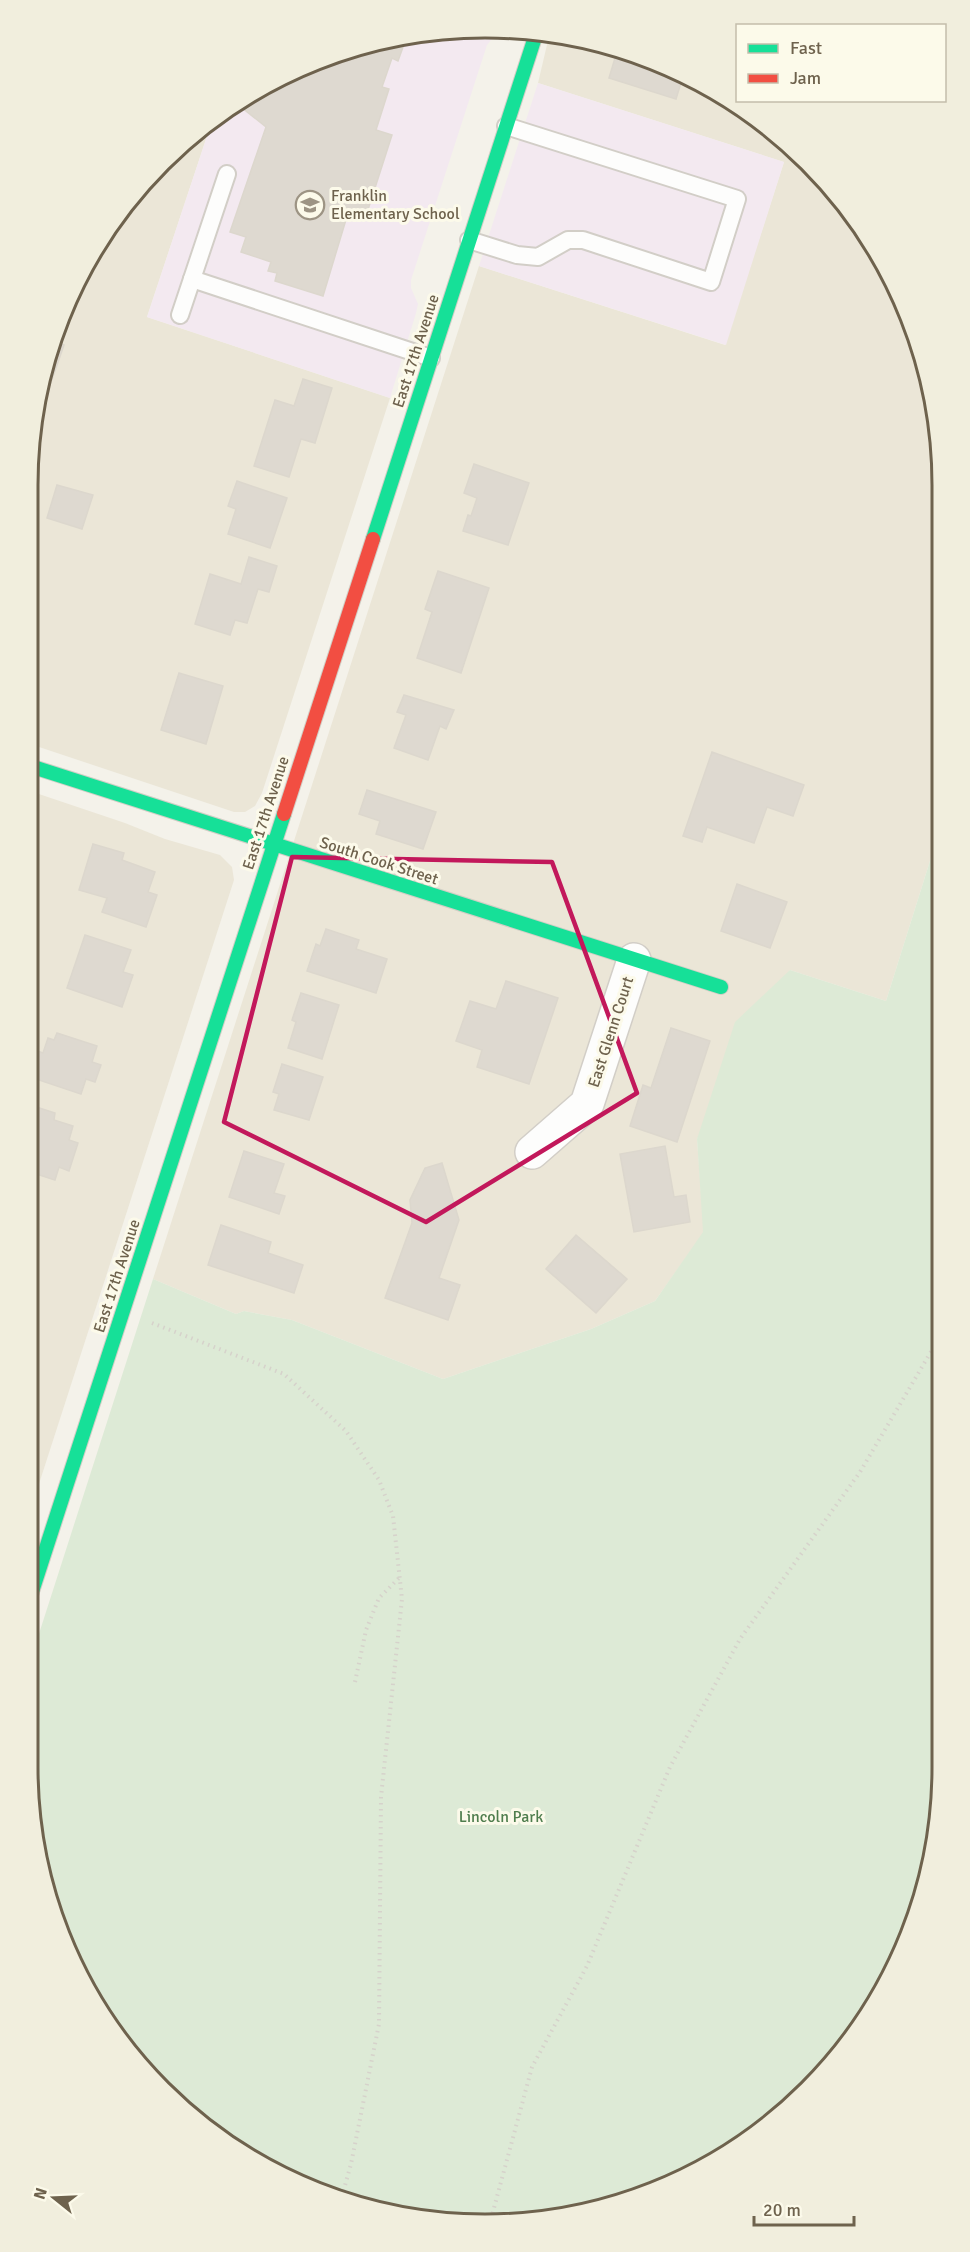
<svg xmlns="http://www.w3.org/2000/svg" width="970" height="2252" font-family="Signika,sans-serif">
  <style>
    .residential { fill: #ebe6d7 }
    .education { fill: #f3e9f0 }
    .green { fill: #ddead6 }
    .building { fill: #ded9d0; stroke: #dcd7cd; stroke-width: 1.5 }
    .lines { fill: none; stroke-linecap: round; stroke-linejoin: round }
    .lane-casing { stroke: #d2cec7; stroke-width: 20 }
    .street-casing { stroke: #d2cec7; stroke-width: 36 }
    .fast-casing { stroke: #d1cec5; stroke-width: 16 }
    .jam-casing { stroke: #d1cec5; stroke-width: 16 }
    .path { stroke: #d6d2cb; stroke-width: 4; stroke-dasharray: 1.5 4.5; stroke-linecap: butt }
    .lane { stroke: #fdfdfc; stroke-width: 16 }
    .street { stroke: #fdfdfc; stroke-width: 33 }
    .fast { stroke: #16e098; stroke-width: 14 }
    .jam { stroke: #f24e42; stroke-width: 14 }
    .marked { fill: none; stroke: #c2185b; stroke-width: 4.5; stroke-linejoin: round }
    .labels { text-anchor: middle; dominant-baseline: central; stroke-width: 6; stroke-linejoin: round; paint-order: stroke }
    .poi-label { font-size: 16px; fill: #6e624d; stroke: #fcfaea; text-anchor: start }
    .street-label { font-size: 16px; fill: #6e624d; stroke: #fcfaea }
    .park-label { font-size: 16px; fill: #4f7d4d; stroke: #fcfaea }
    .rim { fill: none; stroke: #6e624d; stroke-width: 3 }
  </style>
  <rect width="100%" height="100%" fill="#f4f2ea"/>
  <!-- residential -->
  <g class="residential">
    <path d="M550 32 633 51 740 104 848 206 908 309 939 425 940 829 886 1001 790 970 697 1139 704 1232 655 1301 591 1329 443 1379 292 1320 244 1311 236 1314 153 1279 479 266 725 345 784 162 538 83Z"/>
    <path d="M200 127 209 130 147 317 390 398 262 793 255 806 245 812H234L27 743V485L51 337 89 256 141 183Z"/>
    <path d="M27 790 125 823 165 839 220 855 232 867 234 880 27 1521Z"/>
  </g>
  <!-- education -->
  <g class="education">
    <path d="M455 28 506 30 491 40 487 45 411 280V288L418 304 416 313 390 398 147 317 209 130 200 127 283 74 367 43Z"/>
    <path d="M538 83 784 162 726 345 479 266Z"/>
  </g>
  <!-- green -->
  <path class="green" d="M940 829 943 1767 919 1915 882 1996 830 2069 819 2078 714 2164 632 2201 545 2221 396 2216 256 2164 140 2069 88 1996 51 1915 27 1767V1671L153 1279 236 1314 244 1311 292 1320 443 1379 591 1329 655 1301 703 1232 697 1139 735 1022 790 970 886 1001Z"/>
  <!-- building -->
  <g class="building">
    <path d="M407 36 398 61 392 58 382 87 389 89 376 130 392 135 365 219 348 213 323 296 275 281 277 273 268 271 271 262 241 252 246 237 230 232 266 127 236 103 283 74 367 43Z"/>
    <path d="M618 48 633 51 683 76 676 99 609 78Z"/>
    <path d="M74 287 65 317 61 316Z"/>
    <path d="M51 341 64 345 50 385 44 383Z"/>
    <path d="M303 379 332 388 315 443 301 439 289 477 254 466 275 400 294 406Z"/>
    <path d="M474 464 529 483 508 545 463 531 468 515 471 516 477 498 464 493Z"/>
    <path d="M237 481 287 498 270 548 228 534 236 509 228 506Z"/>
    <path d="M57 485 93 495 82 529 47 518Z"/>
    <path d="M249 557 277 566 269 592 258 589 247 623 235 620 230 635 195 624 210 574 241 584Z"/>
    <path d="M438 571 489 588 461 673 417 658 432 612 425 609Z"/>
    <path d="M179 673 223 686 206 744 161 730Z"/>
    <path d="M404 695 454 710 446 729 440 726 428 760 394 748 406 715 397 712Z"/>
    <path d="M712 752 804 785 793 816 767 807 754 843 707 827 702 842 683 836Z"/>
    <path d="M367 790 436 812 423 849 376 834 380 821 359 814Z"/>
    <path d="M93 844 124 853 122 860 155 872 148 892 157 895 146 927 102 912 107 898 79 890Z"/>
    <path d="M737 884 787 902 770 948 721 931Z"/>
    <path d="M326 929 359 940 356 949 387 959 376 993 307 971 316 944 320 946Z"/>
    <path d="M85 935 131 950 123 972 133 975 122 1007 67 988Z"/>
    <path d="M506 981 558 998 529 1084 477 1067 482 1050 456 1041 470 1001 496 1009Z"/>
    <path d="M301 993 339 1005 322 1059 288 1048 296 1022 292 1020Z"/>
    <path d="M671 1028 710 1041 677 1142 630 1126 643 1085 651 1088Z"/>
    <path d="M57 1033 97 1046 92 1062 101 1065 95 1082 86 1079 81 1094 27 1076V1047L43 1053 48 1038 54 1040Z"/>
    <path d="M282 1064 323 1077 309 1120 274 1110 279 1094 273 1092Z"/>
    <path d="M27 1104 55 1113 54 1120 73 1126 69 1140 78 1143 69 1171 59 1167 55 1180 27 1171Z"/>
    <path d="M665 1146 674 1197 686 1195 690 1222 634 1232 620 1154Z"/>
    <path d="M244 1151 284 1164 274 1193 285 1196 279 1214 229 1197Z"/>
    <path d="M442 1163 459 1220 439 1278 460 1285 448 1320 385 1298 412 1223 410 1200 425 1168Z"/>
    <path d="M221 1225 271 1242 268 1253 303 1265 294 1293 208 1265Z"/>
    <path d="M576 1235 627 1279 596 1313 546 1269Z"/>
  </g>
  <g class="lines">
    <!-- lane casing -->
    <g class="lane-casing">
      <g id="lane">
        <path d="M469 240 517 255 538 257 568 240H583L711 282 737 199 506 126"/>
        <path d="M192 279 431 358"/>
        <path d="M180 315 227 174"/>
      </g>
    </g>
    <!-- street casing -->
    <g class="street-casing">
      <path id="street" d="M532 1152 587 1104 634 960"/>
    </g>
    <!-- fast casing -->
    <g class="fast-casing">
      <g id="fast">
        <path d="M373 539 537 31"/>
        <path d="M27 765 721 987"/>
        <path d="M27 1607 284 814"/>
      </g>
    </g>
    <!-- jam casing -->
    <g class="jam-casing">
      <path id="jam" d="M284 814 373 539"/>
    </g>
    <!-- path -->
    <g class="path">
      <path d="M152 1323 284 1374 346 1431 379 1480 393 1516 402 1599 381 1797 379 2024 351 2164 342 2196"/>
      <path d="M355 1682 366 1630 379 1598 400 1577"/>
      <path d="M877 2003 926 1872"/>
      <path d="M491 2219 532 2067 587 1966 670 1767 740 1639 860 1472 942 1333"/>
    </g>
    <!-- lane -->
    <use href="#lane" class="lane"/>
    <!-- street -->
    <use href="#street" class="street"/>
    <!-- fast -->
    <use href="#fast" class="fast"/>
    <!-- jam -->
    <use href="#jam" class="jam"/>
  </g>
  <!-- marked area -->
  <path class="marked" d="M292 857 552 862 637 1093 426 1222 224 1122Z"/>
  <!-- icons -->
  <defs>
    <g id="school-ring" transform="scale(1.5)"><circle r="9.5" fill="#fcfaea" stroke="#9d9484" stroke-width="1.5"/><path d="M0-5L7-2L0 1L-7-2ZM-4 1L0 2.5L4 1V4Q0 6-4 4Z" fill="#9d9484"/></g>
  </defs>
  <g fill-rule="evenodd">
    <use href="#school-ring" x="310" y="205"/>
  </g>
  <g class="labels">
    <!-- poi labels -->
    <g class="poi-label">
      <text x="331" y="196">Franklin<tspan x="331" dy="18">Elementary School</tspan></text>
    </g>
    <!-- street labels -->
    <g class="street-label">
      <text transform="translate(416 351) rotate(-72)">East 17th Avenue</text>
      <text transform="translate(266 813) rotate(-72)">East 17th Avenue</text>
      <text transform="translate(379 861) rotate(18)">South Cook Street</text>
      <text transform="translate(611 1032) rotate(-72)">East Glenn Court</text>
      <text transform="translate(117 1276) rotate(-72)">East 17th Avenue</text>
    </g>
    <!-- park labels -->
    <g class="park-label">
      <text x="501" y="1817">Lincoln Park</text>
    </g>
  </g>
  <!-- crop -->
  <path d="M0 0H970V2252H0ZM485 38H485A447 447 0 0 1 932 485V1767A447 447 0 0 1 485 2214H485A447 447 0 0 1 38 1767V485A447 447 0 0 1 485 38Z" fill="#f1eedd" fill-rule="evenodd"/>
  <path class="rim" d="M485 38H485A447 447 0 0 1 932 485V1767A447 447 0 0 1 485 2214H485A447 447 0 0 1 38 1767V485A447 447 0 0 1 485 38Z"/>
  <!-- legend -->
  <rect x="736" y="24" width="210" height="78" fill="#fcfaea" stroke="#c3bdab" stroke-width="1.5"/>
  <rect x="748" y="44" width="30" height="9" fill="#16e098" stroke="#c3bdab" stroke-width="1.5"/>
  <text x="790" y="54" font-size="18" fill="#6e624d">Fast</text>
  <rect x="748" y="74" width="30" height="9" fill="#f24e42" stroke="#c3bdab" stroke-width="1.5"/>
  <text x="790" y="84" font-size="18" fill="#6e624d">Jam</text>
  <!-- north arrow -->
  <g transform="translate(54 2198) rotate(288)" stroke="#fcfaea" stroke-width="4.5" paint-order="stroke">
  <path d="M0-4.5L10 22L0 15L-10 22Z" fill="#6e624d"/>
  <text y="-9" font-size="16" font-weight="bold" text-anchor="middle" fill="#6e624d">N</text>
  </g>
  <!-- scale -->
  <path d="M754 2216v9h100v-9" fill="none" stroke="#6e624d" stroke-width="3"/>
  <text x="763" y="2216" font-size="18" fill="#6e624d" stroke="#fcfaea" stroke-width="4.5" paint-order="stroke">20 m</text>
</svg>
